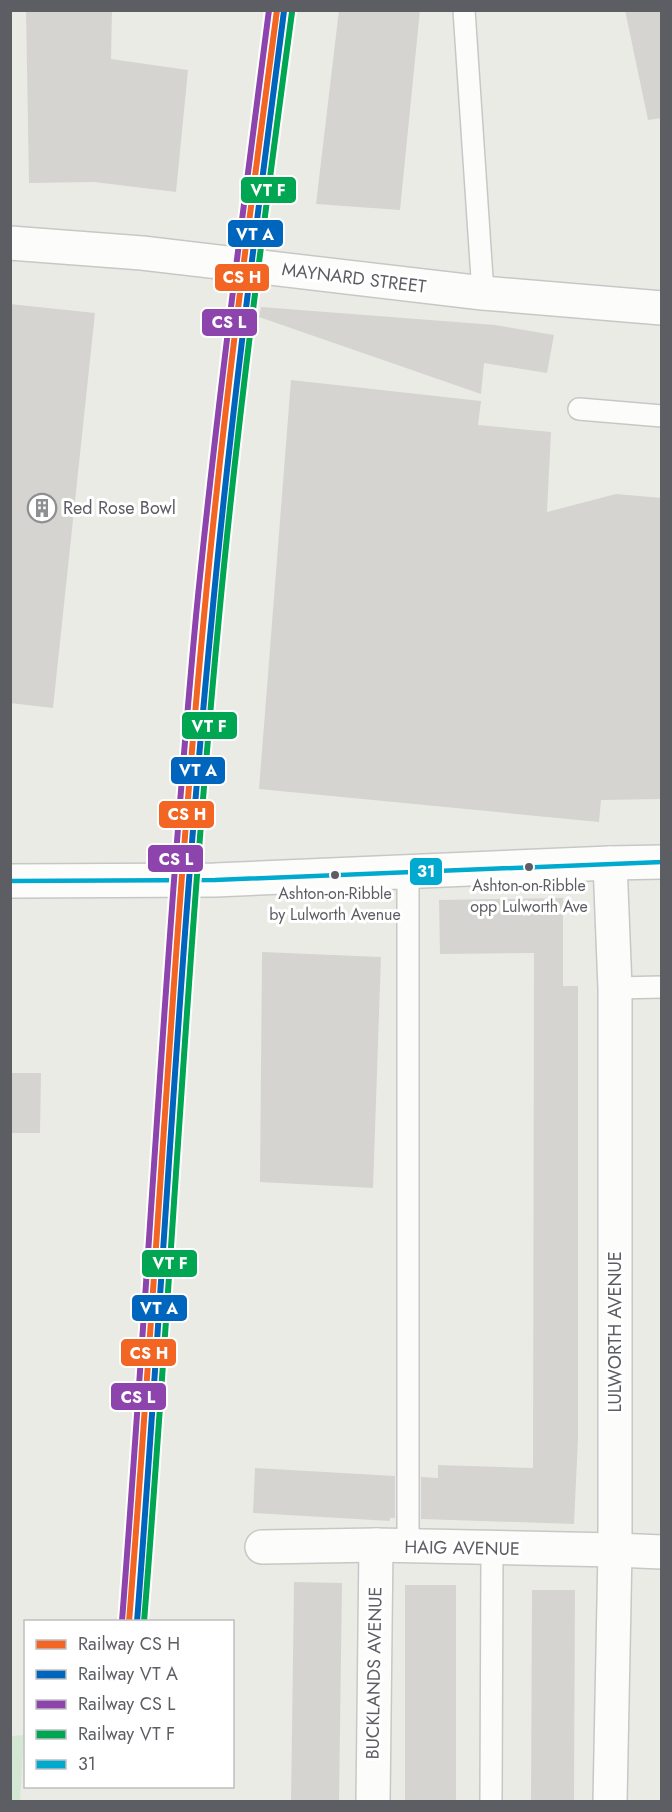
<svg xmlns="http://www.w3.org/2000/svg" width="672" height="1812" font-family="Jost,sans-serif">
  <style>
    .green { fill: #d4e7d3 }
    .building { fill: #d5d4d1 }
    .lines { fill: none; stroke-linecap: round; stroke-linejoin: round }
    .lane-casing { stroke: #c7c7c7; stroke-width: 24 }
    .street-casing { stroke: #c7c7c7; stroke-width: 36 }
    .lane { stroke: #fcfcfb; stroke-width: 21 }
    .street { stroke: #fcfcfb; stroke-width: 33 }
    .bus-1-casing { stroke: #fff; stroke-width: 9 }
    .bus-1 { stroke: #00a9ce; stroke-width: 4.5 }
    .rail-1-casing { stroke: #fff; stroke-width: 10 }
    .rail-2-casing { stroke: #fff; stroke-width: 10 }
    .rail-3-casing { stroke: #fff; stroke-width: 10 }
    .rail-4-casing { stroke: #fff; stroke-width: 10 }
    .rail-1 { stroke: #f26522; stroke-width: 6 }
    .rail-2 { stroke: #0065bd; stroke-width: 6 }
    .rail-3 { stroke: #8e44ad; stroke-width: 6 }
    .rail-4 { stroke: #00a651; stroke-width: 6 }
    .bus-dot { fill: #5c5e63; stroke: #fff; stroke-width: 2 }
    .labels { text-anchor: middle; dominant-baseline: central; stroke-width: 6; stroke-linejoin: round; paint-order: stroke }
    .bus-label { font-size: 16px; fill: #5c5e63; stroke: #fff }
    .street-label { font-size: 18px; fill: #5c5e63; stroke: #fff }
    .poi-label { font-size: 18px; fill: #5c5e63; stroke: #fff; text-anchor: start }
    .line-badge { stroke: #fff; stroke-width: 2 }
    .badge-label { font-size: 16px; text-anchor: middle; font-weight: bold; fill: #fff }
  </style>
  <rect width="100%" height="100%" fill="#ebebe6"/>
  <!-- green -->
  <path class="green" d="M24 1735 20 1801H11V1736Z"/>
  <!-- building -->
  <g class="building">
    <path d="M26 10H112L111 59 188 70 176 192 94 182 29 183Z"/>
    <path d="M339 10H420L400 210 316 204Z"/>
    <path d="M625 10H662V118L648 120Z"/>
    <path d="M10 304 95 313 53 708 10 703Z"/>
    <path d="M261 307 495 325 554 335 547 373 484 363 481 394 259 317Z"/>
    <path d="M291 380 481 401 478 425 551 432 547 512 616 494 662 498V799L601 800 599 822 259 789Z"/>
    <path d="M563 898V986H578V1439L574 1524 421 1519V1477L438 1478V1465L533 1468 534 953 440 954 439 900Z"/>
    <path d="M262 952 381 957 373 1188 260 1182Z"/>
    <path d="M10 1073H41L40 1133H10Z"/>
    <path d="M255 1468 395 1476V1518H390V1521L253 1513Z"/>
    <path d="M294 1582 342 1583 339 1802H291Z"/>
    <rect x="405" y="1585" width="51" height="217"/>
    <path d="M532 1590H575L574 1802H531Z"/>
  </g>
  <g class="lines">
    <!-- lane casing -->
    <g class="lane-casing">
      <g id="lane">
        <path d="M464 10 483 293"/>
        <path d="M579 409 662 416"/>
        <path d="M615 988 662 987"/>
        <path d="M408 1547V871"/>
        <path d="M491 1802 492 1549"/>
      </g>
    </g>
    <!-- street casing -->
    <g class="street-casing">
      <g id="street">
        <path d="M10 243 142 253 483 293 662 308"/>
        <path d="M610 863 615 988V1550L610 1802"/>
        <path d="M10 881 215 880 610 863 662 862"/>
        <path d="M262 1547 376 1545 615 1550 662 1552"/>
        <path d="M373 1802 376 1545"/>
      </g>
    </g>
    <!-- lane -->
    <use href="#lane" class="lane"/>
    <!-- street -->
    <use href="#street" class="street"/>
    <!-- bus-1 casing -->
    <g class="bus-1-casing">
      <path id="bus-1" d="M10 881 215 880 662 862"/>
    </g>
    <!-- bus-1 -->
    <use href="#bus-1" class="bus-1"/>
    <!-- rail-1 casing -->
    <g class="rail-1-casing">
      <path id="rail-1" d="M129 1622C156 1286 172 951 204 616 223 414 250 212 277 10"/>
    </g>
    <!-- rail-2 casing -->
    <g class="rail-2-casing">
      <path id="rail-2" d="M137 1622C163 1287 179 951 212 616 231 414 258 212 284 11"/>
    </g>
    <!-- rail-3 casing -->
    <g class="rail-3-casing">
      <path id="rail-3" d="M122 1621C148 1286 165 951 196 616 216 414 243 212 269 10"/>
    </g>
    <!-- rail-4 casing -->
    <g class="rail-4-casing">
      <path id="rail-4" d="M144 1622C171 1287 187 951 219 617 238 415 265 213 292 12"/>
    </g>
    <!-- rail-1 -->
    <use href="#rail-1" class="rail-1"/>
    <!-- rail-2 -->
    <use href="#rail-2" class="rail-2"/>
    <!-- rail-3 -->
    <use href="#rail-3" class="rail-3"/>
    <!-- rail-4 -->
    <use href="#rail-4" class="rail-4"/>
  </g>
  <!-- icons -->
  <defs>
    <g id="building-ring" transform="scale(1.5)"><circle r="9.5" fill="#fff" stroke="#8e8f91" stroke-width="1.5"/><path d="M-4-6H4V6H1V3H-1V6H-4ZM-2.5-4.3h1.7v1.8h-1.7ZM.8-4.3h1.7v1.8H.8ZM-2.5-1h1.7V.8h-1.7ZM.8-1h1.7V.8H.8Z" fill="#8e8f91"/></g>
  </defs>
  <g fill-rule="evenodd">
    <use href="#building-ring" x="42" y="508"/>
  </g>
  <!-- markers -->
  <g class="bus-dot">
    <circle cx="529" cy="867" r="5"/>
    <circle cx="335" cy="875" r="5"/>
  </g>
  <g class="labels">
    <!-- bus labels -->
    <g class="bus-label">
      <text x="529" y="885">Ashton-on-Ribble<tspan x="529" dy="21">opp Lulworth Ave</tspan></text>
      <text x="335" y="893">Ashton-on-Ribble<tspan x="335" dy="21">by Lulworth Avenue</tspan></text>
    </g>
    <!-- street labels -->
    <g class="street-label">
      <text transform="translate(354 278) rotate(7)">MAYNARD STREET</text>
      <text transform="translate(615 1332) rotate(-90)">LULWORTH AVENUE</text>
      <text transform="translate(462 1548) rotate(1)">HAIG AVENUE</text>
      <text transform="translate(374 1673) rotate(-89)">BUCKLANDS AVENUE</text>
    </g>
    <!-- poi labels -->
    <g class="poi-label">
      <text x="63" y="508">Red Rose Bowl</text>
    </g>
  </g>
  <g class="line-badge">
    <rect x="240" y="176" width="57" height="28" rx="6" fill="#00a651"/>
    <rect x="227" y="219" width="57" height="29" rx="6" fill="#0065bd"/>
    <rect x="214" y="263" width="56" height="29" rx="6" fill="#f26522"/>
    <rect x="201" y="308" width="57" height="29" rx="6" fill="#8e44ad"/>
    <rect x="181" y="711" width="57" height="29" rx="6" fill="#00a651"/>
    <rect x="170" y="756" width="56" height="29" rx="6" fill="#0065bd"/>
    <rect x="158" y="800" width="57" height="29" rx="6" fill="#f26522"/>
    <rect x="147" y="844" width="57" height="29" rx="6" fill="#8e44ad"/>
    <rect x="409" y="857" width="34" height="29" rx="6" fill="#00a9ce"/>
    <rect x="141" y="1249" width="57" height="29" rx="6" fill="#00a651"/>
    <rect x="131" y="1294" width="57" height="28" rx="6" fill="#0065bd"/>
    <rect x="120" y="1338" width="57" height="29" rx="6" fill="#f26522"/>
    <rect x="110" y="1382" width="57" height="29" rx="6" fill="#8e44ad"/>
  </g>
  <g class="badge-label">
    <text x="268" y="196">VT F</text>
    <text x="255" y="240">VT A</text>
    <text x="242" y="283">CS H</text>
    <text x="229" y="328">CS L</text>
    <text x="209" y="732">VT F</text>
    <text x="198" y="776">VT A</text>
    <text x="187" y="820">CS H</text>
    <text x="176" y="865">CS L</text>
    <text x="426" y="877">31</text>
    <text x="170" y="1269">VT F</text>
    <text x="159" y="1314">VT A</text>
    <text x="149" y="1359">CS H</text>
    <text x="138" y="1403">CS L</text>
  </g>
  <!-- border -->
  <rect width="672" height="1812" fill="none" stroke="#5c5e63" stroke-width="24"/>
  <!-- legend -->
  <rect x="24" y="1620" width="210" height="168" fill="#ffffff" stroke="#bebfc1" stroke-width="1.5"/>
  <rect x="36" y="1640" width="30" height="9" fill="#f26522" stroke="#bebfc1" stroke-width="1.5"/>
  <text x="78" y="1650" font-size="18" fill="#5c5e63">Railway CS H</text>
  <rect x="36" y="1670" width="30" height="9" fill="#0065bd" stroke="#bebfc1" stroke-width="1.5"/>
  <text x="78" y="1680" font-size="18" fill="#5c5e63">Railway VT A</text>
  <rect x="36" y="1700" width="30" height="9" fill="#8e44ad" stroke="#bebfc1" stroke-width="1.5"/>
  <text x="78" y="1710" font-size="18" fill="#5c5e63">Railway CS L</text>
  <rect x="36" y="1730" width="30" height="9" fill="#00a651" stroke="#bebfc1" stroke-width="1.5"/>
  <text x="78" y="1740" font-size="18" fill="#5c5e63">Railway VT F</text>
  <rect x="36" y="1760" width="30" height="9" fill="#00a9ce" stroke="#bebfc1" stroke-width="1.5"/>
  <text x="78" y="1770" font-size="18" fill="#5c5e63">31</text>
</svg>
